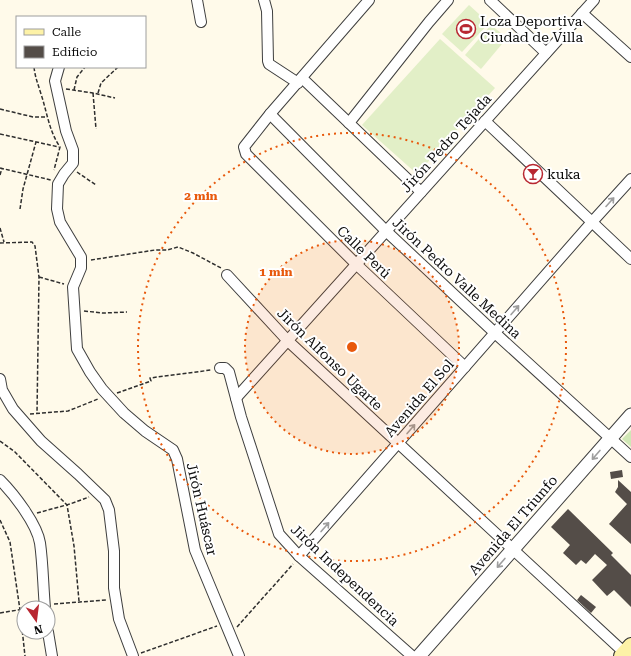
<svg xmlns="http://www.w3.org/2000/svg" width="631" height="656" font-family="'Roboto Serif',serif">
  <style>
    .green { fill: #d0e7b6 }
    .pitch { fill: #e2efc7 }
    .building { fill: #544d48 }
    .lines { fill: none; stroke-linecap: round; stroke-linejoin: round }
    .minor-casing { stroke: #3f3f3f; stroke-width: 12 }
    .tertiary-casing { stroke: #3f3f3f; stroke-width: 15 }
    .secondary-casing { stroke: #2e2e2e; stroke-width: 16 }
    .path { stroke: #2e2e2e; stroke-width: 1.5; stroke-dasharray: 4 2; stroke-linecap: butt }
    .minor { stroke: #fff; stroke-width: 10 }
    .tertiary { stroke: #fff; stroke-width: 13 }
    .secondary { stroke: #fdf2a7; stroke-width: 14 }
    .oneway { stroke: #9e9e9e }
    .ring { fill: none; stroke: #e8590c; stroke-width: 2; stroke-dasharray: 2 4 }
    .labels { text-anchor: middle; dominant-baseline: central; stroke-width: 4; stroke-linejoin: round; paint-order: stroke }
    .poi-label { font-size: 14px; fill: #0c0c0c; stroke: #fff; text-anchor: start }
    .street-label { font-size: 14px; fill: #0c0c0c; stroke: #fff }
    .centre { fill: #e8590c; stroke: #fff; stroke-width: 2 }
    .ring-label { font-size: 12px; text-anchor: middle; font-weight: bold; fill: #e8590c; stroke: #fff; stroke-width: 4; stroke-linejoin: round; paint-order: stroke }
  </style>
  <rect width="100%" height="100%" fill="#fffaea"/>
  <!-- green -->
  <path class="green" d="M631 430V447L622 439Z"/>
  <!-- pitch -->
  <g class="pitch">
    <path d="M469 5 489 23 462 52 442 34Z"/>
    <path d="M491 25 507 38 481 69 465 55Z"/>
    <path d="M440 39 495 88 417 174 362 125Z"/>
  </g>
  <!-- building -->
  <g class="building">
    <path d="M622 470 623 477 611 479 610 472Z"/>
    <path d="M618 480 631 492V544L609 524 627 504 615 492 618 487Z"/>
    <path d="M568 509 613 553 611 555 631 575V607L614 590 607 596 592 580 607 565 595 554 586 564 581 560 576 565 563 553 570 545 551 527Z"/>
    <path d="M581 595 596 607 591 613 577 600Z"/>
  </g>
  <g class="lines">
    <!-- minor casing -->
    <g class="minor-casing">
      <g id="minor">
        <path d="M197 0 201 22"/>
        <path d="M264 0 267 11 268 61 269 64 298 83"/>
        <path d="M369 0 270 114 244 147 246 154 356 264 465 367"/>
        <path d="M490 0 546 53"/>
        <path d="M582 13 631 57"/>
        <path d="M59 67 55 81 66 131 73 150V163L64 174 58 184 57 209 60 222 81 257V268L73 287 77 349 90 372 102 389 124 413 145 431 173 450 177 459 195 550 239 656"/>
        <path d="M302 78 421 192"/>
        <path d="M270 114 386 231 495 333 631 457"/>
        <path d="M485 121 631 259"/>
        <path d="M349 123 429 22 448 0"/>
        <path d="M227 275 288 341 628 656"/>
        <path d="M220 368H225L229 372 241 417 279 534 299 556 412 656"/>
        <path d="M0 379 2 390 13 409 41 441 78 474 105 500 109 510 114 551V588L119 619 133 656"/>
        <path d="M236 398 594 0"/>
        <path d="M0 480C14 494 37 524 40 543 43 564 43 586 45 608"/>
        <path d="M299 556 592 222 631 179"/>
        <path d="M48 632 52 656"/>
      </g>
    </g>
    <!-- tertiary casing -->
    <g class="tertiary-casing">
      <path id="tertiary" d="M419 656 631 415"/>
    </g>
    <!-- secondary casing -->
    <g class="secondary-casing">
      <path id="secondary" d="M621 656 631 645"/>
    </g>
    <!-- path -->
    <g class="path">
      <path d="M34 67C35 77 38 84 41 94 47 112 49 131 60 147L54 170"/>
      <path d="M66 89 93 93 115 98"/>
      <path d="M74 90 77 77 85 67"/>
      <path d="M93 93 96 129"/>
      <path d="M98 93 101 83 118 67"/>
      <path d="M0 109 33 117H47"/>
      <path d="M0 134 59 147"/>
      <path d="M0 168 51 180"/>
      <path d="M77 172 96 185"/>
      <path d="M0 175 2 168"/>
      <path d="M20 209 23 189 36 142"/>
      <path d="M0 228 4 242"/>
      <path d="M0 243 32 242 35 246 39 277 37 413"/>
      <path d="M91 260 155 250H167L178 247 193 253 221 268"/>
      <path d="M39 277 64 284"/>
      <path d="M84 311 103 313 127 312"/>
      <path d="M117 393 151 381 150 378 211 370"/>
      <path d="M30 414 68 411 98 399"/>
      <path d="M0 441 15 452 67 505 74 546 79 601"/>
      <path d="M37 513 70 504 89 497"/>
      <path d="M0 520 10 542 20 610 25 656"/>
      <path d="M54 604 106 600"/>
      <path d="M28 608 35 607"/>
      <path d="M0 613 24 609"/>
      <path d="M237 627 293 564"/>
      <path d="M141 653 217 626"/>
    </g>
    <!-- minor -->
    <use href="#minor" class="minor"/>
    <!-- tertiary -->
    <use href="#tertiary" class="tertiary"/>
    <!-- secondary -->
    <use href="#secondary" class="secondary"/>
  </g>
  <!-- one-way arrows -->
  <defs><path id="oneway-shaft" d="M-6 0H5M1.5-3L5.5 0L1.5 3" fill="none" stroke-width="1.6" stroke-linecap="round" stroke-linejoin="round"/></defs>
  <g class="oneway">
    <use href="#oneway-shaft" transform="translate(610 202) rotate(-48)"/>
    <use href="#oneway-shaft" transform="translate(515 310) rotate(-49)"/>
    <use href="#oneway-shaft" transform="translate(411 429) rotate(-49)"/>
    <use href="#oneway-shaft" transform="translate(596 455) rotate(131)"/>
    <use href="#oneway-shaft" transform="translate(325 527) rotate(-49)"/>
    <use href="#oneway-shaft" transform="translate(501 563) rotate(131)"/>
  </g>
  <!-- distance rings -->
  <circle cx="352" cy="347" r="107" fill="#e8590c" fill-opacity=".12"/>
  <g class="ring">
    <circle cx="352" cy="347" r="107"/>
    <circle cx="352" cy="347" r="214"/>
  </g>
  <!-- icons -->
  <defs>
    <g id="stadium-ring" transform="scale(1)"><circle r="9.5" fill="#fff" stroke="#b82731" stroke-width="1.5"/><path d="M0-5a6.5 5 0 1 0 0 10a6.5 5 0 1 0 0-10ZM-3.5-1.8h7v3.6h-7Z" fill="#b82731"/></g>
    <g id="bar-ring" transform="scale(1)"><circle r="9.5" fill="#fff" stroke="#b82731" stroke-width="1.5"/><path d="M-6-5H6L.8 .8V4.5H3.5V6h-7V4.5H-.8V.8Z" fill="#b82731"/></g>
  </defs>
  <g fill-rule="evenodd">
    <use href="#stadium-ring" x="466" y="29"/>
    <use href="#bar-ring" x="533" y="174"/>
  </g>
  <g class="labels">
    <!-- poi labels -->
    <g class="poi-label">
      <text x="480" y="21">Loza Deportiva<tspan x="480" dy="16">Ciudad de Villa</tspan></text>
      <text x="547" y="174">kuka</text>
    </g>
    <!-- street labels -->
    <g class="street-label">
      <text transform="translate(446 143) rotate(-48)">Jirón Pedro Tejada</text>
      <text transform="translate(364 252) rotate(44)">Calle Perú</text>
      <text transform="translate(457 278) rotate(43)">Jirón Pedro Valle Medina</text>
      <text transform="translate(330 359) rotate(44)">Jirón Alfonso Ugarte</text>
      <text transform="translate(419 398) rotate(-49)">Avenida El Sol</text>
      <text transform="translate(202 509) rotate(77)">Jirón Huáscar</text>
      <text transform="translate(513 525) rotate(-49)">Avenida El Triunfo</text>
      <text transform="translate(345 575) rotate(43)">Jirón Independencia</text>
    </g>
  </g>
  <circle cx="352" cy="347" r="6" class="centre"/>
  <g class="ring-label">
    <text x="201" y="200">2 min</text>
    <text x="276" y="276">1 min</text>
  </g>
  <!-- legend -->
  <rect x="16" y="16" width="130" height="52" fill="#ffffff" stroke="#9e9e9e"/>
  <rect x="24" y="29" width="20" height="6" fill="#fdf2a7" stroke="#9e9e9e"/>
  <text x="52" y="36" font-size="12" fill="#0c0c0c">Calle</text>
  <rect x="24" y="46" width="20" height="12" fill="#544d48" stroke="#9e9e9e"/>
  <text x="52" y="56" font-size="12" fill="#0c0c0c">Edificio</text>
  <!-- north arrow -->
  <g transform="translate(36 620) rotate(166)"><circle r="19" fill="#ffffff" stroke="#9e9e9e"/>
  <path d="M0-3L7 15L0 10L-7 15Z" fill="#b82731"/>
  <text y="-6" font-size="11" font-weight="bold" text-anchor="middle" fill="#0c0c0c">N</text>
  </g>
</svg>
